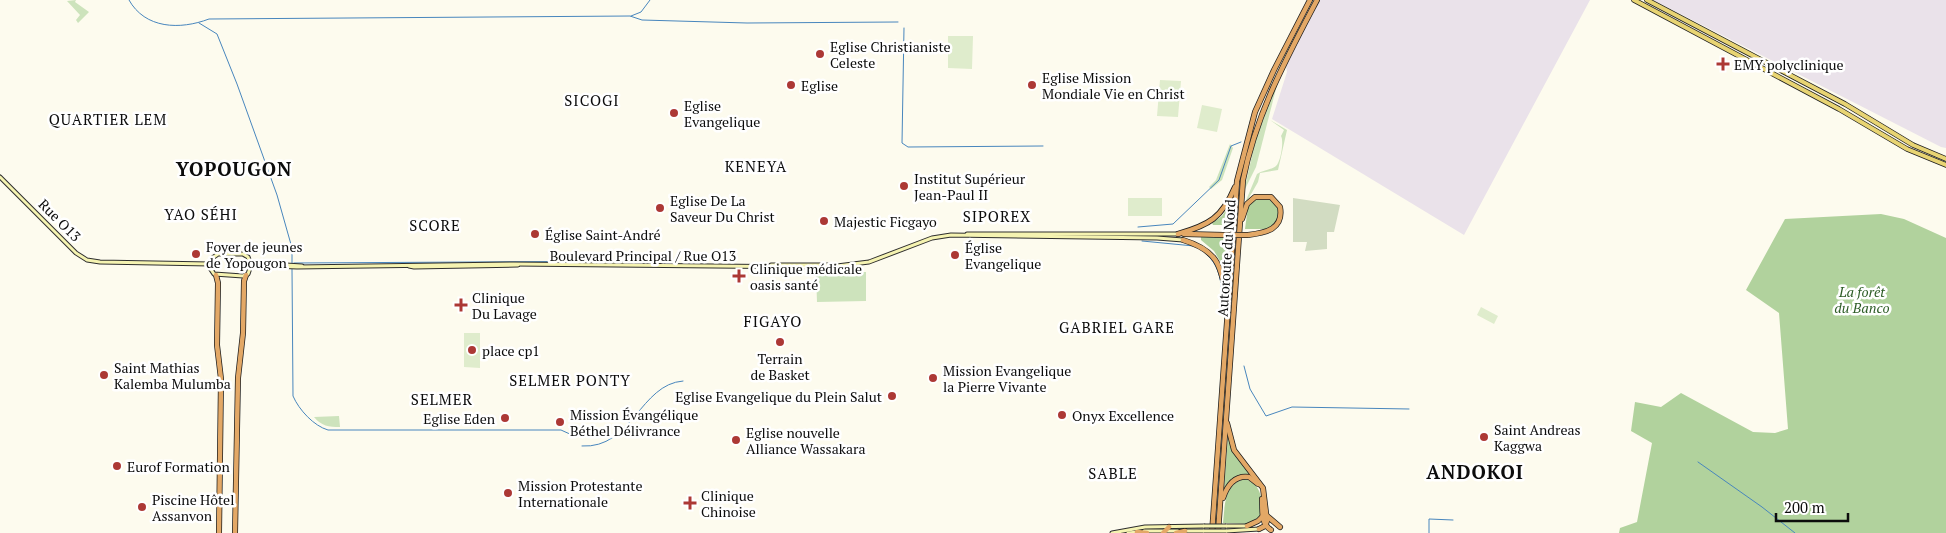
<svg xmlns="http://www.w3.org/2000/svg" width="1946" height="533" font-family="'PT Serif',serif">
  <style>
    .industrial { fill: #eae2ea }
    .green { fill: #cde3bc }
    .forest { fill: #b1d29d }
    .cemetery { fill: #d2dcc2 }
    .pitch { fill: #dfeccc }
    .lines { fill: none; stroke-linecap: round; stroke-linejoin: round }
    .stream { stroke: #4886bd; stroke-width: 1 }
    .secondary-casing { stroke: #2e2e2e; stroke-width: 5 }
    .primary-casing { stroke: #1d1d1d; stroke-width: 5.5 }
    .motorway-casing { stroke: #1d1d1d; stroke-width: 6 }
    .secondary { stroke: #f5f3b1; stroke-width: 3 }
    .primary { stroke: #e8d473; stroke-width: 4 }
    .motorway { stroke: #e3a866; stroke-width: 4.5 }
    .secondary-bridge-casing { stroke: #2e2e2e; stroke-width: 5; stroke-linecap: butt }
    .motorway-bridge-casing { stroke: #1d1d1d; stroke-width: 6; stroke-linecap: butt }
    .secondary-bridge { stroke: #f5f3b1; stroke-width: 3 }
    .motorway-bridge { stroke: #e3a866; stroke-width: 4.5 }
    .poi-dot { fill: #ac3835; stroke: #fff; stroke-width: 2 }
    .labels { text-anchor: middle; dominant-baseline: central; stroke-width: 5; stroke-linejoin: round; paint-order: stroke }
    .poi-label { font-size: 14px; fill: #0c0c0c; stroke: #fff; text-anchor: start }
    .street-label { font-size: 14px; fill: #0c0c0c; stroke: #fff }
    .park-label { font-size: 14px; font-style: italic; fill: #2c5c25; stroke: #fff }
    .neighbourhood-label { font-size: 15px; letter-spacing: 1px; fill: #0c0c0c; stroke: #fff }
    .district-label { font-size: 19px; font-weight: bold; letter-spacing: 1px; fill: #0c0c0c; stroke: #fff }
  </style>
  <rect width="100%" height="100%" fill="#fdfbee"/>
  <!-- industrial -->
  <g class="industrial">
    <path d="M1317 0H1590L1464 235 1272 119 1287 72 1285 61Z"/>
    <path d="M1653 0H1946V148L1941 147Z"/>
  </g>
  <!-- green -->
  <g class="green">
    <path d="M76 0 75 2 89 12 78 23 76 20 80 15 67 1Z"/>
    <path d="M1278 81 1256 167 1244 191 1256 138Z"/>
    <path d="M1270 120 1287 130 1278 170 1260 173 1258 182 1242 210 1257 174C1263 170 1271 170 1276 166 1281 161 1284 141 1281 136L1284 130Z"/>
    <path d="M1230 144 1233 148 1222 180 1211 189 1209 187 1216 180Z"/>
    <path d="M816 272H866V301L817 302Z"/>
    <path d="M339 416 340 427C329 427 321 426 314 417Z"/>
  </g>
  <!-- forest -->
  <g class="forest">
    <path d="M1258 197 1270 198 1279 208 1277 220 1268 229H1245L1248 207Z"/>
    <path d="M1228 207 1231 208 1230 220 1222 225H1213L1212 223 1222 216Z"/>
    <path d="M1881 214 1904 219 1946 238V533H1619L1620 528 1637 522 1652 443 1631 431 1635 402 1661 407 1681 393 1753 432 1775 433 1788 429 1779 313 1746 290 1785 219Z"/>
    <path d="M1201 236H1229L1226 268H1224L1214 251 1201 240Z"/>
    <path d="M1228 437 1233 451 1251 475C1238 474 1231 478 1224 489Z"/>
    <path d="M1245 479C1262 484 1263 501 1261 516L1247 524 1223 523C1225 505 1224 484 1245 479Z"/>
  </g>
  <!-- cemetery -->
  <path class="cemetery" d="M1293 198 1340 205 1334 232H1327V249L1305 251 1307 242H1293Z"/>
  <!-- pitch -->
  <g class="pitch">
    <path d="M948 36H973L972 69 948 68Z"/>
    <path d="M1160 80 1181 81 1178 117 1157 116Z"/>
    <path d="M1202 105 1222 109 1217 132 1197 128Z"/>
    <rect x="1128" y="198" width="34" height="18"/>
    <path d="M1481 307 1498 316 1494 324 1477 315Z"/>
    <path d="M464 333H480V368L464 367Z"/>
  </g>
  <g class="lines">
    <!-- stream -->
    <g class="stream">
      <path d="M129 0C145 29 180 30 209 19L630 16 642 20 747 23 898 22"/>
      <path d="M631 16 641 12 650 0"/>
      <path d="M199 23 217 34 237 84 277 195 292 248V264"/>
      <path d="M904 28 902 143 908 147 1043 146"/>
      <path d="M1138 227 1173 224 1219 180 1231 146 1241 142"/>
      <path d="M1142 241 1194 246 1203 251"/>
      <path d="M1206 254C1223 268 1222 291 1222 311"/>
      <path d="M294 263 658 261"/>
      <path d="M292 268 293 396C299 410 314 426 328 430H561L572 435"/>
      <path d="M1244 366 1250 389 1266 416 1292 407 1409 409"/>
      <path d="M582 446C632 449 640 384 683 381"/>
      <path d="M1698 462 1762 507 1795 533"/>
      <path d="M1429 533V519L1453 520"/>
    </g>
    <!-- secondary casing -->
    <g class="secondary-casing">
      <g id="secondary">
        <path d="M0 177 76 253 87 260 100 262 210 264"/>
        <path d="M967 234H1178"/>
        <path d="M230 254H243L248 257 251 265 248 274 243 276 214 274 210 268 211 259 218 254Z"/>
        <path d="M251 265 297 267 514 264 829 267 869 262 932 238 951 235 1157 238 1183 240"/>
        <path d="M286 265 302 266"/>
        <path d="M771 265H832"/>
        <path d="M409 266 414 267 518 265"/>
        <path d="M1226 526H1247"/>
        <path d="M1144 531H1178"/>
        <path d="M1184 531H1204"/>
        <path d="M1226 531 1259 529"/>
        <path d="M1112 533 1145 527 1204 526"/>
        <path d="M1128 533 1138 532"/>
      </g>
    </g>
    <!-- primary casing -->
    <g class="primary-casing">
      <g id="primary">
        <path d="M1634 0 1839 109 1907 149 1946 165"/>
        <path d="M1647 0 1845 104 1913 145 1946 159"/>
      </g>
    </g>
    <!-- motorway casing -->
    <g class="motorway-casing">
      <g id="motorway">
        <path d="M1242 219 1247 204 1255 197H1271L1280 207C1284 229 1266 233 1248 235"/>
        <path d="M1178 234C1209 225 1222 218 1235 187"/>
        <path d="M1184 234 1225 235"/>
        <path d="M1183 240C1216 250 1221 264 1226 295"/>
        <path d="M216 275 218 283 217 345 221 379 219 533"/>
        <path d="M1227 423 1234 450 1263 488 1267 521 1265 526 1259 529"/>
        <path d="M1223 498C1227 486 1234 475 1249 477L1258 484"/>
        <path d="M1262 499C1263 510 1260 523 1271 530"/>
        <path d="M1267 516 1280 527"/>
        <path d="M1247 526 1258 521 1263 516"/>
        <path d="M1137 532 1147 533"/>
        <path d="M235 533 238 378 243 333 244 281 246 275"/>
        <path d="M1163 533 1169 527"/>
        <path d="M1176 533 1185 531"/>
        <path d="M1212 533 1237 181 1255 112 1274 70 1310 0"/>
        <path d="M1218 533 1243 180C1256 114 1286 59 1317 0"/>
      </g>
    </g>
    <!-- secondary -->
    <use href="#secondary" class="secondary"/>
    <!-- primary -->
    <use href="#primary" class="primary"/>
    <!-- motorway -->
    <use href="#motorway" class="motorway"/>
    <!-- secondary-bridge casing -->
    <g class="secondary-bridge-casing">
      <g id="secondary-bridge">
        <path d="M1204 526H1226"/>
        <path d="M1204 531H1226"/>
      </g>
    </g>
    <!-- motorway-bridge casing -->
    <g class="motorway-bridge-casing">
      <path id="motorway-bridge" d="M1225 235H1248"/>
    </g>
    <!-- secondary-bridge -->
    <use href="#secondary-bridge" class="secondary-bridge"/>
    <!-- motorway-bridge -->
    <use href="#motorway-bridge" class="motorway-bridge"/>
  </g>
  <!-- markers -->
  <g class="poi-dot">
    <circle cx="820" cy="54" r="5"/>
    <path d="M1720.5 56.5h5v5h5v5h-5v5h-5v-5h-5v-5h5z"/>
    <circle cx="791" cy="85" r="5"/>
    <circle cx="1032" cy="85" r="5"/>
    <circle cx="674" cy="113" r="5"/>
    <circle cx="904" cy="186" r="5"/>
    <circle cx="660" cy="208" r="5"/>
    <circle cx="824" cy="221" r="5"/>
    <circle cx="535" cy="234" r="5"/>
    <circle cx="196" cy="254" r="5"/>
    <circle cx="955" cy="255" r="5"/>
    <path d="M736.5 268.5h5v5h5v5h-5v5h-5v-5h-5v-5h5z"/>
    <path d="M458.5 297.5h5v5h5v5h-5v5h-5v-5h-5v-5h5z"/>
    <circle cx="780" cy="342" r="5"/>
    <circle cx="472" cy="350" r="5"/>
    <circle cx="104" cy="375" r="5"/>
    <circle cx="933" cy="378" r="5"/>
    <circle cx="892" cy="396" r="5"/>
    <circle cx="1062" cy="415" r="5"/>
    <circle cx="505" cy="418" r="5"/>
    <circle cx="560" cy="422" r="5"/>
    <circle cx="1484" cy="437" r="5"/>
    <circle cx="736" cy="440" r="5"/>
    <circle cx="117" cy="466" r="5"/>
    <circle cx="508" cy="493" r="5"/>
    <path d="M687.5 495.5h5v5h5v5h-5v5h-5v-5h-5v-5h5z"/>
    <circle cx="142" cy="507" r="5"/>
  </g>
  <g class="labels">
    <!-- poi labels -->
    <g class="poi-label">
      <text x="830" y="46">Eglise Christianiste<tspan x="830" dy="16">Celeste</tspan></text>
      <text x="1734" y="64">EMY polyclinique</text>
      <text x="1042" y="77">Eglise Mission<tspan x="1042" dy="16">Mondiale Vie en Christ</tspan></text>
      <text x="801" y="85">Eglise</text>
      <text x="684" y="105">Eglise<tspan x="684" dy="16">Evangelique</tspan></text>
      <text x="914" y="178">Institut Supérieur<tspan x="914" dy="16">Jean-Paul II</tspan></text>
      <text x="670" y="200">Eglise De La<tspan x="670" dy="16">Saveur Du Christ</tspan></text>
      <text x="834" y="221">Majestic Ficgayo</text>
      <text x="545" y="234">Église Saint-André</text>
      <text x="206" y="246">Foyer de jeunes<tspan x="206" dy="16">de Yopougon</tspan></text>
      <text x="965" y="247">Église<tspan x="965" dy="16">Evangelique</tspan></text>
      <text x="750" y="268">Clinique médicale<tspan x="750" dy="16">oasis santé</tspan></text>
      <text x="472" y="297">Clinique<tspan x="472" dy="16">Du Lavage</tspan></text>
      <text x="482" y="350">place cp1</text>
      <text x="780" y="358" text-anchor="middle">Terrain<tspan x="780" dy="16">de Basket</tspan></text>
      <text x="114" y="367">Saint Mathias<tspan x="114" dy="16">Kalemba Mulumba</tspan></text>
      <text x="943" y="370">Mission Evangelique<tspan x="943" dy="16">la Pierre Vivante</tspan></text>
      <text x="882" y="396" text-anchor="end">Eglise Evangelique du Plein Salut</text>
      <text x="570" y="414">Mission Évangélique<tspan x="570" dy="16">Béthel Délivrance</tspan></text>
      <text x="1072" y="415">Onyx Excellence</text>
      <text x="495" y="418" text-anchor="end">Eglise Eden</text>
      <text x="1494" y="429">Saint Andreas<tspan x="1494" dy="16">Kaggwa</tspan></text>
      <text x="746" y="432">Eglise nouvelle<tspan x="746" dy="16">Alliance Wassakara</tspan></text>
      <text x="127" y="466">Eurof Formation</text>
      <text x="518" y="485">Mission Protestante<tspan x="518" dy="16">Internationale</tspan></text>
      <text x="701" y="495">Clinique<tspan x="701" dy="16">Chinoise</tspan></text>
      <text x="152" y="499">Piscine Hôtel<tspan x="152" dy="16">Assanvon</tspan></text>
    </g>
    <!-- street labels -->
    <g class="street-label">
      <text transform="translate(60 220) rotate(45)">Rue O13</text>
      <text x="643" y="255">Boulevard Principal / Rue O13</text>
      <text transform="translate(1226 258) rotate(-86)">Autoroute du Nord</text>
    </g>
    <!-- park labels -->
    <g class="park-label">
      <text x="1862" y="291">La forêt<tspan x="1862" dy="16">du Banco</tspan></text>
    </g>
    <!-- neighbourhood labels -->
    <g class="neighbourhood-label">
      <text x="592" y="100">SICOGI</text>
      <text x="108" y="119">QUARTIER LEM</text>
      <text x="756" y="166">KENEYA</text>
      <text x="201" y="214">YAO SÉHI</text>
      <text x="997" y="216">SIPOREX</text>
      <text x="435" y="225">SCORE</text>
      <text x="773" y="321">FIGAYO</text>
      <text x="1117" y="327">GABRIEL GARE</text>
      <text x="570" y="380">SELMER PONTY</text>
      <text x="442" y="399">SELMER</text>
      <text x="1113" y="473">SABLE</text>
    </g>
    <!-- district labels -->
    <g class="district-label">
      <text x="234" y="168">YOPOUGON</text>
      <text x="1475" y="471">ANDOKOI</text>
    </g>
  </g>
  <!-- scale -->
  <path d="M1776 513v8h72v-8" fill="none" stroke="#0c0c0c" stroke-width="2.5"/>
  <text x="1784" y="513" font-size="15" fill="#0c0c0c" stroke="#ffffff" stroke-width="4" paint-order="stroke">200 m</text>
</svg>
